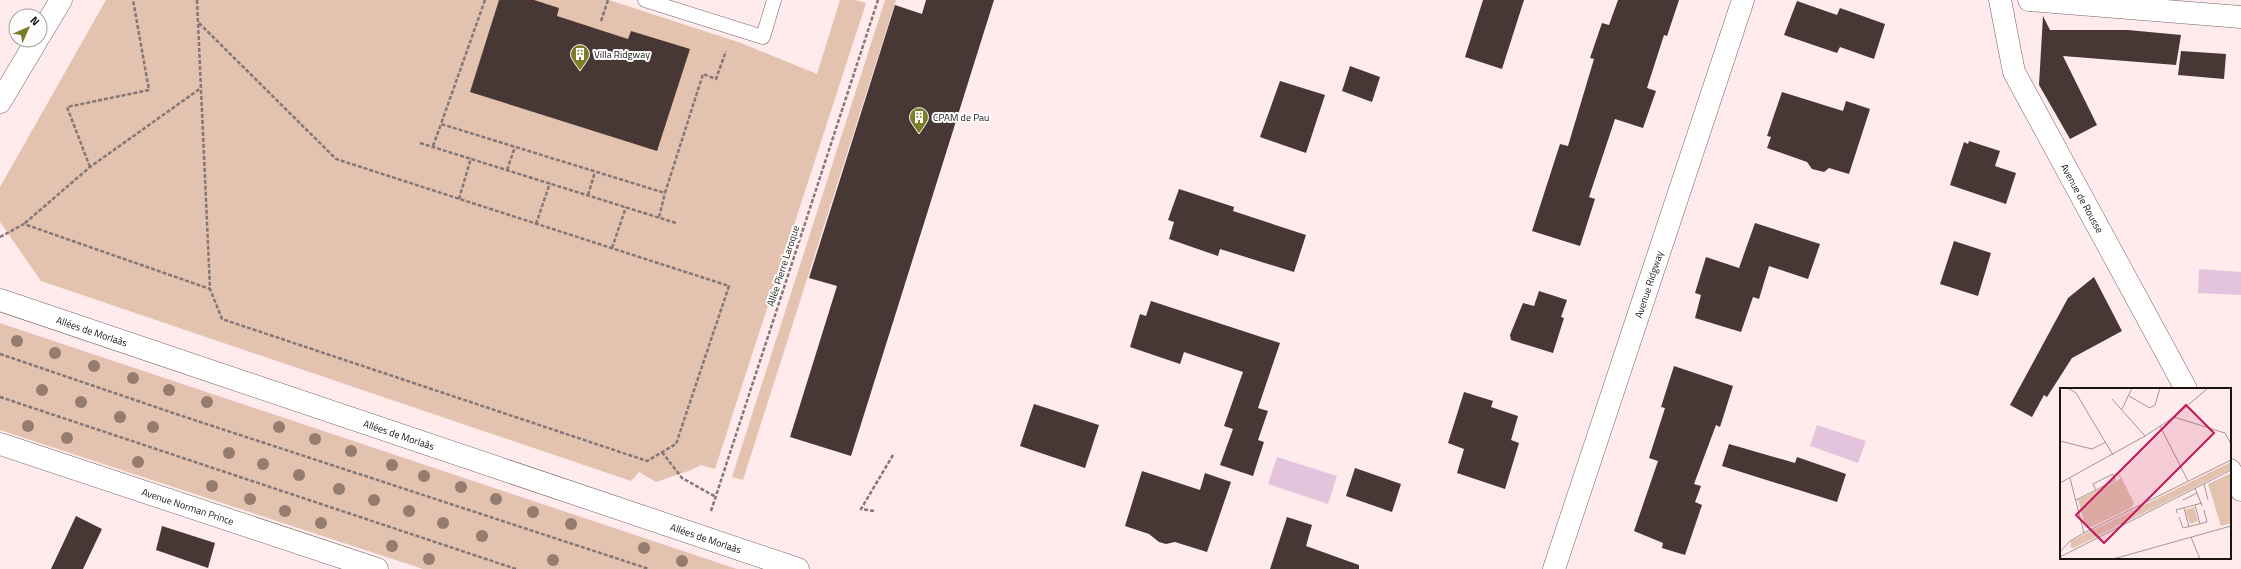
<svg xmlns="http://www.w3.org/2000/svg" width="2241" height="569" font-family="'Titillium Web',sans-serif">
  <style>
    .green { fill: #e3c2af }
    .water { fill: #e3c4dc }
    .building { fill: #473835 }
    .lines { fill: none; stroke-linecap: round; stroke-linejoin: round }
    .service-casing { stroke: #736263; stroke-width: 15 }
    .minor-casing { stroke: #736263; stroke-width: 23 }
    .tertiary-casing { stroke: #736263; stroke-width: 23 }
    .path { stroke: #847778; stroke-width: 2.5; stroke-dasharray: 4 2; stroke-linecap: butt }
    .service { stroke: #fff; stroke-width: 14 }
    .minor { stroke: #fff; stroke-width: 22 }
    .tertiary { stroke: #fff; stroke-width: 22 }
    .tree { fill: #967b6f }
    .labels { text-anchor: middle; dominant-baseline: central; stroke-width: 4; stroke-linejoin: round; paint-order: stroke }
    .poi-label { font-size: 10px; fill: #1a1414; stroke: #fdfdfd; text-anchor: start }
    .street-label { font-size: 10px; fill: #1a1414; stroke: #fdfdfd }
    .inset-road { fill: none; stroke: #a39596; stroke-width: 1 }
    .view { fill: #c2185b; fill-opacity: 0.15; stroke: #c2185b; stroke-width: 2 }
    .inset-edge { fill: none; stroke: #1a1414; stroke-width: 2 }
  </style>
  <rect width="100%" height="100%" fill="#ffebec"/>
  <!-- green -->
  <g class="green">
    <path d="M106 0H609L741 43 817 74 840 0H855L866 3 715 469 701 465 691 470 656 482 639 472 631 481 41 281 0 222V187Z"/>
    <path d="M885 0H896L743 480 732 477Z"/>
    <path d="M0 323 737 569H423L0 430Z"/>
  </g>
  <!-- water -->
  <g class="water">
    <path d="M2199 269 2241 272V295L2198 293Z"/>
    <path d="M1817 425 1866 441 1858 463 1810 446Z"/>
    <path d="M1277 457 1337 476 1328 504 1268 484Z"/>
  </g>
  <!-- building -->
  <g class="building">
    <path d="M499 0H534L559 8 557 16 628 39 631 31 690 49 657 151 470 92Z"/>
    <path d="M926 0H994L851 456 790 437 837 286 809 278 895 5 922 14Z"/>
    <path d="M1483 0H1524L1502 69 1465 57Z"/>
    <path d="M1618 0H1679L1667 36 1664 35 1647 88 1656 91 1643 128 1615 119 1589 197 1595 199 1580 246 1532 231 1560 144 1568 146 1594 59 1590 58 1602 23 1609 25Z"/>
    <path d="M1797 1 1837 15 1840 8 1885 24 1874 59 1840 47 1837 53 1784 35Z"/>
    <path d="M2043 16 2050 30H2128L2181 35 2176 65 2063 56 2097 125 2070 139 2039 85Z"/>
    <path d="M2181 51 2226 54 2224 79 2178 75Z"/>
    <path d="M1350 66 1380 77 1372 102 1342 91Z"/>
    <path d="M1280 81 1325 95 1306 153 1260 137Z"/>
    <path d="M1782 92 1843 111 1846 101 1870 109 1849 174 1829 168 1824 172 1812 169 1807 162 1767 148 1771 137 1767 136Z"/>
    <path d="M1969 141 2000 151 1995 166 2016 173 2006 204 1950 185 1964 142 1968 144Z"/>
    <path d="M1179 189 1234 207 1233 211 1306 235 1294 272 1220 249 1218 256 1169 239 1174 222 1168 220Z"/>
    <path d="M1755 223 1820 244 1808 279 1769 266 1759 299 1753 297 1741 332 1695 318 1701 295 1695 293 1706 257 1739 268Z"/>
    <path d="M1954 241 1991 253 1978 296 1940 284Z"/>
    <path d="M2094 277 2122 331 2072 358 2047 397 2044 395 2032 417 2010 405 2068 298Z"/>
    <path d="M1539 291 1567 300 1561 317 1564 318 1553 353 1511 340 1510 335 1523 303 1534 306Z"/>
    <path d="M1151 301 1280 343 1258 408 1268 411 1258 440 1264 442 1253 476 1220 465 1233 429 1224 426 1243 372 1184 352 1180 364 1130 347 1140 314 1146 316Z"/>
    <path d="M1674 366 1733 386 1720 427 1716 425 1694 484 1701 486 1695 502 1702 505 1685 555 1662 548 1663 543 1634 531 1658 461 1649 458 1665 408 1661 407Z"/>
    <path d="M1464 392 1493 401 1491 407 1518 416 1511 440 1519 443 1505 489 1457 473 1464 449 1448 443Z"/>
    <path d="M1034 404 1099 425 1085 468 1020 446Z"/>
    <path d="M1729 444 1795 463 1797 457 1846 474 1837 502 1722 466Z"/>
    <path d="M1355 468 1401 484 1392 512 1346 496Z"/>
    <path d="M1142 471 1200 490 1205 473 1231 482 1207 552 1175 542 1166 544 1159 542 1149 534 1125 526Z"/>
    <path d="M76 516 102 529 83 569H51Z"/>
    <path d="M1287 517 1312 525 1306 546 1359 565V569H1270Z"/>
    <path d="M162 526 215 543 208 568 156 550Z"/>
  </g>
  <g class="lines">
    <!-- service casing -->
    <g class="service-casing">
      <path id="service" d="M645 0 763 37 774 0"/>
    </g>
    <!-- minor casing -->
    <g class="minor-casing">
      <g id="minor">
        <path id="s1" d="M2000 0 2014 72 2186 389"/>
        <path d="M40 35 61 0"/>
        <path d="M0 102 37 40"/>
        <path d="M2230 470 2241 490"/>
        <path id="s2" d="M1554 569 1743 0"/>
      </g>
    </g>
    <!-- tertiary casing -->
    <g class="tertiary-casing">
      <g id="tertiary">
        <path d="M2029 0 2241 17"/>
        <path id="s3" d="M0 300 798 569"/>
        <path id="s4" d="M0 444 377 569"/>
      </g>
    </g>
    <!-- path -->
    <g class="path">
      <path d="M197 0 210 289 222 319 647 461 676 444 729 286 336 159 198 22"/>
      <path d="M485 0 441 124 665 193 703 74 716 79 726 51"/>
      <path d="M601 21 608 0"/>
      <path d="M420 143 676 223"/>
      <path d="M433 146 441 124"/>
      <path d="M90 167 67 107 149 90 133 0"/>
      <path d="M507 170 515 147"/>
      <path d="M588 195 595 172"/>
      <path d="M459 199 471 158"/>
      <path d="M659 217 665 193"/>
      <path d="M25 223 90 167 201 88"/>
      <path d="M536 224 550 183"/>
      <path d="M0 237 24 224 210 289"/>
      <path d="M612 248 626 207"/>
      <path d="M0 354 179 415 649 569"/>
      <path d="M0 397 516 569"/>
      <path d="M662 452 682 478 716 497"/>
      <path d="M711 511 878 0"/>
      <path d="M874 511 861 509 893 455"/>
    </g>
    <!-- service -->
    <use href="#service" class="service"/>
    <!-- minor -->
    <use href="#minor" class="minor"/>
    <!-- tertiary -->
    <use href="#tertiary" class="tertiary"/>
  </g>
  <!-- trees -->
  <g class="tree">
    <circle cx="17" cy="341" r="6"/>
    <circle cx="55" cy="353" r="6"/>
    <circle cx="94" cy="366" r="6"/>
    <circle cx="133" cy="378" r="6"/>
    <circle cx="42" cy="390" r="6"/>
    <circle cx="169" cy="390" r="6"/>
    <circle cx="81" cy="402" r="6"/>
    <circle cx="207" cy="402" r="6"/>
    <circle cx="120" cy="417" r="6"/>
    <circle cx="28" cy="426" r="6"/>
    <circle cx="153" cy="427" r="6"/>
    <circle cx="279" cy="427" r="6"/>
    <circle cx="67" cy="438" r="6"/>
    <circle cx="315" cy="439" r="6"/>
    <circle cx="351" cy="451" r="6"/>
    <circle cx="229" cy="453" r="6"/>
    <circle cx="138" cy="462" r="6"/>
    <circle cx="263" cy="464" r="6"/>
    <circle cx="392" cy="465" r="6"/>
    <circle cx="299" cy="475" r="6"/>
    <circle cx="424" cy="476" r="6"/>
    <circle cx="212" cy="486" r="6"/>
    <circle cx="461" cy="487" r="6"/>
    <circle cx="339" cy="489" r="6"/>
    <circle cx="250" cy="499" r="6"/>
    <circle cx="496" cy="499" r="6"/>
    <circle cx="374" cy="500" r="6"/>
    <circle cx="285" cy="511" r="6"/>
    <circle cx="409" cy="511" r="6"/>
    <circle cx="533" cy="512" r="6"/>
    <circle cx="321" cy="523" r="6"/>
    <circle cx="443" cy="523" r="6"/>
    <circle cx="571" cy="524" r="6"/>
    <circle cx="482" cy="536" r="6"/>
    <circle cx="392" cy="546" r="6"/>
    <circle cx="644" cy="548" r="6"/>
    <circle cx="429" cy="559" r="6"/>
    <circle cx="553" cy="560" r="6"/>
    <circle cx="682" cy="561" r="6"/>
  </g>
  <!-- icons -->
  <defs>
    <g id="building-pin" transform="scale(1)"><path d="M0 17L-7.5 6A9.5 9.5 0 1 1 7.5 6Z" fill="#7b7e27" stroke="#fdfdfd"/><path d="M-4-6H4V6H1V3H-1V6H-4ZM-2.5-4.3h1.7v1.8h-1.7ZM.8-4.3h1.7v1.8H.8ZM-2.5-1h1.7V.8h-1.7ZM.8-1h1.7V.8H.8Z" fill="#fff"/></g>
  </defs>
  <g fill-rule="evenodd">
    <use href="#building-pin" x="580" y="54"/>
    <use href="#building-pin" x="919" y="117"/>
  </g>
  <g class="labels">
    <!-- poi labels -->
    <g class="poi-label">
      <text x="594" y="54">Villa Ridgway</text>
      <text x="933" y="117">CPAM de Pau</text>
    </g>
    <!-- street labels -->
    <g class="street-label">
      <text stroke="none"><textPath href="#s1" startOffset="217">Avenue de Rousse</textPath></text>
      <text transform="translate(783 266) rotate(-72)">Allée Pierre Laroque</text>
      <text stroke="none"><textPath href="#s2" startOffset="300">Avenue Ridgway</textPath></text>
      <text stroke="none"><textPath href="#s3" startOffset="97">Allées de Morlaàs</textPath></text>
      <text stroke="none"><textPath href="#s3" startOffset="421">Allées de Morlaàs</textPath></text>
      <text stroke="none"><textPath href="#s4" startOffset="198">Avenue Norman Prince</textPath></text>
      <text stroke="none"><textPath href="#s3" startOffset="745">Allées de Morlaàs</textPath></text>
    </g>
  </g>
  <!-- overview -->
  <g transform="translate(2060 388)">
    <rect width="171" height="171" fill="#ffebec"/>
    <path d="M171 74V81L14 160 10 159 11 153ZM59 85 74 115 71 120 32 139 25 138 18 112 60 91ZM171 85V135L161 138 148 96ZM134 119 138 133 130 136 125 122Z" fill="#e3c2af"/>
    <path class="inset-road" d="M8 0 16 5 53 67M69 8 90 20 95 17 100 0M52 11 85 48M62 21 72 0M114 29 165 45 171 56M100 38 128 93M0 53 32 61 46 54M10 90 24 145M0 95 85 48 114 29 148 0M144 96 148 112M135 100 142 118M16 112 36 102 33 96 53 86 55 92 36 102M123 112 137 105M135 117 140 136M124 120 129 139M117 125 116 122 142 115M119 129 123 140 147 134 144 122M131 149 140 171M0 164 10 153 24 145 171 72M0 169 171 82M53 171 171 138"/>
    <path class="view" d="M126 17 154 45 44 155 16 127Z"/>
    <rect width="171" height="171" class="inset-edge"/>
  </g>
  <!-- north arrow -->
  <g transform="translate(28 28) rotate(45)"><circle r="19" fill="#fdfdfd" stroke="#a2a0a0"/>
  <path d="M0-3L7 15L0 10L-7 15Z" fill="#7b7e27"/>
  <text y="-6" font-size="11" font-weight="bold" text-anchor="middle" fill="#1a1414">N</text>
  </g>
</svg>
